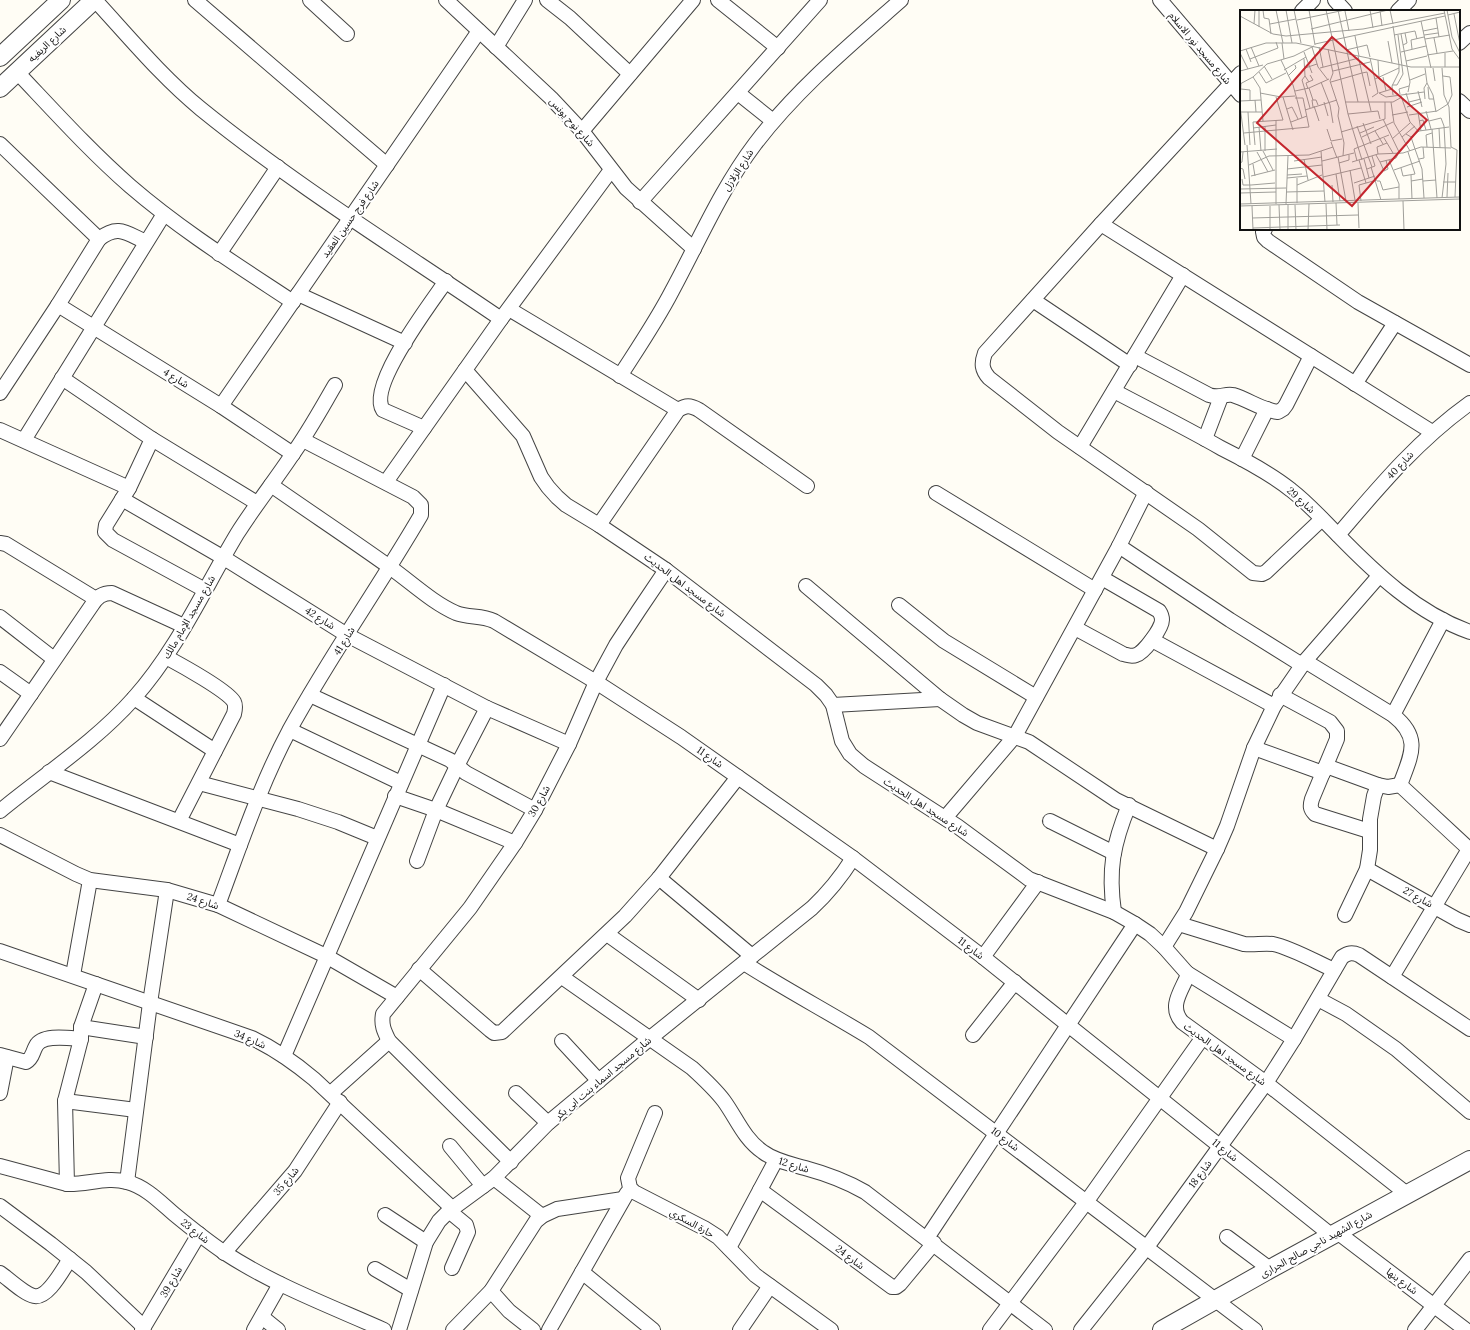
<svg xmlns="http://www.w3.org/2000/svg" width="1470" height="1330" font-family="Lora,'Noto Sans Arabic',serif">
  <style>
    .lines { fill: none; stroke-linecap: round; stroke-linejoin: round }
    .minor-casing { stroke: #444; stroke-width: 16 }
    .tertiary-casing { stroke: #444; stroke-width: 20 }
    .minor { stroke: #fff; stroke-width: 14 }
    .tertiary { stroke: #fff; stroke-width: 18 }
    .labels { text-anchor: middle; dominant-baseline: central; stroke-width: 4; stroke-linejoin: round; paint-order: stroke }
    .street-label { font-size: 10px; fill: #111; stroke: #fff }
    .inset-road { fill: none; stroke: #a09f9a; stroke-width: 1 }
    .view { fill: #c4262e; fill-opacity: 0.15; stroke: #c4262e; stroke-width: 2 }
    .inset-edge { fill: none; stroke: #111; stroke-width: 2 }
  </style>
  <rect width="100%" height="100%" fill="#fffdf5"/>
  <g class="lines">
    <!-- minor casing -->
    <g class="minor-casing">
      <g id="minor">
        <path d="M95 0C129 37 162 77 201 109 296 186 400 250 501 319"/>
        <path d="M195 0 387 165"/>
        <path d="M310 0 347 34"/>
        <path d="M446 0 551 98 582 131 626 188 694 249"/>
        <path d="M547 0 570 18 630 74"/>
        <path d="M718 0 778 48"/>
        <path d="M1160 0 1241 95"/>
        <path d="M1335 0 1345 11"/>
        <path d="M1302 11 1313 0"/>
        <path d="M1398 11 1409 0"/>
        <path d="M1459 43 1470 33"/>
        <path d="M496 47 525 0"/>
        <path d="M17 72C54 111 90 151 130 186 181 230 237 265 293 302"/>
        <path d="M1241 73 1101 224 985 353C981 364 982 370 989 378L1058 432 1198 529 1253 573 1262 574 1266 572 1322 519"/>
        <path d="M738 93 773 121"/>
        <path d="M1459 101 1470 111"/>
        <path d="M582 131 693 0"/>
        <path d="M0 144 99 239 58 305 0 393"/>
        <path d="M640 202 820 0"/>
        <path d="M1101 224 1432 432"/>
        <path d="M1265 229 1263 232 1264 237 1268 241 1358 302 1470 365"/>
        <path d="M99 239C118 224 126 233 146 242"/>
        <path d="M219 254 278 167"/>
        <path d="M298 294 405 343"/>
        <path d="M1033 300 1130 365"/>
        <path d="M58 305 221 406 293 454"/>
        <path d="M509 309 678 410"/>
        <path d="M1135 356 1209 395C1220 399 1225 393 1233 395 1249 400 1262 410 1278 412L1283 409 1286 405 1311 356"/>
        <path d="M465 370 523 436 541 477 548 487 557 497 566 505 599 525 666 570 816 685 826 695 833 705 842 741 850 754 864 766 957 826 1029 879 1114 912 1135 924 1150 934 1164 947 1187 973V977C1180 993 1169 1007 1182 1022L1266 1083 1407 1194"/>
        <path d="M620 376C638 348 657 320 672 291 699 241 721 189 755 144 797 89 850 45 901 0"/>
        <path d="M62 378 152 439 257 503"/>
        <path d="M1355 384 1395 323"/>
        <path d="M1114 391C1150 410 1186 428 1221 448 1245 460 1270 473 1291 490 1308 503 1322 519 1337 534 1376 574 1417 613 1470 632"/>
        <path d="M221 406 479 31"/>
        <path d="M424 428 383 410C367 386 431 303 446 281"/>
        <path d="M0 430 129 488"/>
        <path d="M152 439 129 488 106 525 105 532 113 540 205 590"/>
        <path d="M1205 439 1221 397"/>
        <path d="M24 440 164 214"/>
        <path d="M1080 447 1183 275"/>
        <path d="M1242 459 1267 409"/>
        <path d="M386 482 501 319 611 170"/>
        <path d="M271 485C311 513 352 540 391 568 412 583 433 603 456 613 469 618 481 615 494 621L596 682 681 737 853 858 983 957 1331 1235"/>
        <path d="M936 493 1095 590"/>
        <path d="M122 499 224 558 347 635 487 708 569 744"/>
        <path d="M599 525 678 410C686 405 690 405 699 410L807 486"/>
        <path d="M1338 535C1379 487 1418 440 1470 403"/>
        <path d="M0 543 6 544 96 599"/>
        <path d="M1119 546 1230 620 1302 665"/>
        <path d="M806 586 940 699 963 715 977 723 1029 742 1116 800 1217 849"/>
        <path d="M899 605 944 641 1036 697"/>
        <path d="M0 617 54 659"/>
        <path d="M1075 628 1123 654C1128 655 1131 657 1136 655 1144 653 1162 628 1162 620 1162 616 1161 614 1159 611L1102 578"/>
        <path d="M1152 640 1274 706"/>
        <path d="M166 657C179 664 228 691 234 702 236 706 235 710 234 714L179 821"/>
        <path d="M1305 661 1393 715C1422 738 1411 755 1400 785"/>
        <path d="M0 672 31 694"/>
        <path d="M310 695 450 760 466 773 535 810"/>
        <path d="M1280 695 1330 722 1337 731V739L1312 799C1310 806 1310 809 1315 814L1369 831"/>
        <path d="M134 698 215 751"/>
        <path d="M833 705 940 699"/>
        <path d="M1393 715 1443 620"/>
        <path d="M290 730 401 783"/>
        <path d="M0 739 92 605C97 597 102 593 112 593L184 626"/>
        <path d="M1254 748 1323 773"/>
        <path d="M1326 766 1378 785 1388 787 1400 785"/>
        <path d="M49 772 240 845"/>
        <path d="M199 783 298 809 338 822 377 838"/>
        <path d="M1400 785 1470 850"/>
        <path d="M395 796 436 810 515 843"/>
        <path d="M0 811C45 774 95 742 134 698 177 650 204 589 237 534 254 507 274 482 292 455 308 433 321 409 335 385"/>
        <path d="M945 818 1015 736 1119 546 1146 492"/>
        <path d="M1050 821 1114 853"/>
        <path d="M0 835 76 874 90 880 167 890 218 905 326 956 397 997"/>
        <path d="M417 861 436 810 457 766 487 708"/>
        <path d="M1367 869 1458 920 1470 925"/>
        <path d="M659 878 752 956"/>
        <path d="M218 905C240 846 260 785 290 729 330 656 379 587 421 515V505L413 497 303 440"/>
        <path d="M1114 912C1108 870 1113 844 1129 805"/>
        <path d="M1345 915 1367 869 1370 850V819L1374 796 1378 785"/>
        <path d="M1179 924 1244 944C1254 945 1263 943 1273 944 1292 948 1316 962 1334 970"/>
        <path d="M607 934 699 1000"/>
        <path d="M1164 947 1186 912 1217 849 1227 826 1254 748 1274 706 1305 661 1379 576"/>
        <path d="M0 951 252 1038C275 1049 295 1063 314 1079L452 1208"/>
        <path d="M983 957 1038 882"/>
        <path d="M744 963C785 989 828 1012 869 1037L1255 1330"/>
        <path d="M419 969 490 1030 494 1033 502 1032 625 916 659 878 738 777"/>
        <path d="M1187 973 1294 1039"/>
        <path d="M73 975 90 880"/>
        <path d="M562 977 692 1068C703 1078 715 1089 724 1101 737 1119 744 1139 763 1152 775 1161 791 1164 805 1168 827 1174 846 1181 865 1192L1045 1330"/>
        <path d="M1392 977 1469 849"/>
        <path d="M1318 999 1346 1014 1396 1049 1470 1112"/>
        <path d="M81 1027 146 1037"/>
        <path d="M973 1035 1015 982"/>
        <path d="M562 1041 599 1081"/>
        <path d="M0 1055 26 1062C33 1058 32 1053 36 1046 42 1034 68 1038 81 1039"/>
        <path d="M284 1056 444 685"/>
        <path d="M0 1093 7 1057"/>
        <path d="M331 1093 389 1041"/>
        <path d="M516 1093 548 1123"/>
        <path d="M65 1101 136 1110"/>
        <path d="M655 1113 628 1178 630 1188 634 1192 704 1228 718 1237 755 1275 831 1330"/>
        <path d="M450 1146 483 1186"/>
        <path d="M511 1162 389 1041C384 1031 381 1025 383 1014L470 908 515 843 535 810 569 744 596 682 616 645 639 610 666 570"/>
        <path d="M0 1166 67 1184C87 1185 107 1176 127 1182 146 1187 160 1202 174 1214 191 1228 207 1241 225 1253 274 1285 330 1306 384 1330"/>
        <path d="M494 1178 542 1216"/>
        <path d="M127 1182 150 1003 167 890"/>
        <path d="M67 1184 65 1101 81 1039V1027L96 984"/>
        <path d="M760 1190 892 1287H896L900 1284 934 1243"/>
        <path d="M0 1206 51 1244 86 1272 144 1327"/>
        <path d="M449 1211 466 1225 468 1232 452 1268"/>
        <path d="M385 1215 426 1242"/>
        <path d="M1337 1232 1466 1330"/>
        <path d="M1227 1237 1270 1269"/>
        <path d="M927 1238 1135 924"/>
        <path d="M729 1248 776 1160"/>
        <path d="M224 1253 295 1171 340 1102"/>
        <path d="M375 1269 411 1290"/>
        <path d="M582 1272 653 1330"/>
        <path d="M0 1273C9 1279 24 1294 34 1296 48 1299 63 1269 70 1259"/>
        <path d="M491 1291 509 1311 533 1330"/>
        <path d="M262 1317 278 1330"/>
        <path d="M142 1330 199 1234"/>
        <path d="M254 1330 280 1284"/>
        <path d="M399 1330 426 1242 439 1221 449 1211 494 1178 548 1123 649 1039 812 908C828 893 841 877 853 858"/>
        <path d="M453 1330 491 1291 536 1221 542 1216 557 1209 623 1199"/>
        <path d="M549 1330 627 1193"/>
        <path d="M740 1330 770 1286"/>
        <path d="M990 1330 1087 1201 1203 1037"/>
        <path d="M1081 1330 1147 1247 1266 1083 1294 1039 1342 957C1348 953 1352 952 1359 955L1470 1029"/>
        <path d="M1415 1330 1470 1259"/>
      </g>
    </g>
    <!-- tertiary casing -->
    <g class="tertiary-casing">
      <g id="tertiary">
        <path d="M0 57 61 0"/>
        <path d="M0 88 94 0"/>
        <path d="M1162 1330 1270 1269 1470 1160"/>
      </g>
    </g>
    <!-- minor -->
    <use href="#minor" class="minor"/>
    <!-- tertiary -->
    <use href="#tertiary" class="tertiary"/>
  </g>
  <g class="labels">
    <!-- street labels -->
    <g class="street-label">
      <text transform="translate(47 44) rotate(-43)">شارع الريفيه</text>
      <text transform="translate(1200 48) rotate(50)">شارع مسجد نور الاسلام</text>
      <text transform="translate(572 122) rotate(48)">شارع نوح يونس</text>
      <text transform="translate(738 170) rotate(-57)">شارع الزلازل</text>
      <text transform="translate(350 219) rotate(-55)">شارع فرج حسين العقيد</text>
      <text transform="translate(176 378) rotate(32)">شارع 4</text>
      <text transform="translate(1400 465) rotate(-47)">شارع 40</text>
      <text transform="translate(1301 500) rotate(42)">شارع 29</text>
      <text transform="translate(685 585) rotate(37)">شارع مسجد اهل الحديث</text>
      <text transform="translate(189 617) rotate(-60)">شارع مسجد الإمام مالك</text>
      <text transform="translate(320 618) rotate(32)">شارع 42</text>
      <text transform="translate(344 641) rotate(-58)">شارع 41</text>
      <text transform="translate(710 757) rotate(35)">شارع 11</text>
      <text transform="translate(539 801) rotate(-61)">شارع 30</text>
      <text transform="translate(926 807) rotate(33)">شارع مسجد اهل الحديث</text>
      <text transform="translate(1418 897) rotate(29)">شارع 27</text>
      <text transform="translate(203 901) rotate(18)">شارع 24</text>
      <text transform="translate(971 948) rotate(37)">شارع 11</text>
      <text transform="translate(250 1039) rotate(23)">شارع 34</text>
      <text transform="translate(1225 1054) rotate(36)">شارع مسجد اهل الحديث</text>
      <text transform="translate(603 1078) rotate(-40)">شارع مسجد اسماء بنت ابى بكر</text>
      <text transform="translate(1005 1139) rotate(37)">شارع 10</text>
      <text transform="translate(1225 1150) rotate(39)">شارع 11</text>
      <text transform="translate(794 1165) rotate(17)">شارع 12</text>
      <text transform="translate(1200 1174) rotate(-54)">شارع 18</text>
      <text transform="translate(286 1181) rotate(-50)">شارع 35</text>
      <text transform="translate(692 1223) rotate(29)">حارة السكري</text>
      <text transform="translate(195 1231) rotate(38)">شارع 23</text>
      <text transform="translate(1316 1244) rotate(-29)">شارع الشهيد ناجي صالح الجرارى</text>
      <text transform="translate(850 1257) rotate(37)">شارع 24</text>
      <text transform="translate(1402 1281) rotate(37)">شارع بنها</text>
      <text transform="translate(171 1282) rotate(-60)">شارع 39</text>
    </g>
  </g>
  <!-- overview -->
  <g transform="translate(1240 10)">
    <rect width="220" height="220" fill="#fffdf5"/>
    <path class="inset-road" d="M19 0V17M23 0 24 8 29 9 31 24M36 0 43 33M46 0 52 33M54 0 61 33M69 0 75 35M86 0 95 41M98 0 118 92M130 0 133 18M140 0 142 16M150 0 153 14M204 0 212 39 220 50M207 0 212 27 220 43M105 1 109 21M214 4 220 34M208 5 220 2M0 6 33 24 46 26 123 19 205 3M196 8 199 27M57 10 105 0M181 11 191 58M14 14 15 0M30 14 56 9M153 16 159 55M71 19 148 0M183 21 198 18M161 24 167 56M154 25 175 21 177 29M184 25 198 23M115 26 119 46M194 28 197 43M185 29 210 25M148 31 152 53M42 33 44 49M75 34 205 6M163 35 167 33 165 23M11 37 19 56M72 37 78 57 88 70M79 37 83 57M6 39 11 52M88 39 93 63 90 71 99 98 98 106 104 133 103 146M172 39 171 30 184 27M106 40 127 35 130 47M0 41 26 33H56L171 57H220M95 41 108 104 122 150M64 42 72 63M161 42 186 36M0 43 8 59M205 43V57M187 45 213 41M118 46 131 101M130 48 138 83 132 87M10 49 38 38 36 32M64 49 65 66 69 72M41 50 53 75 62 108M138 50 139 68M166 51 187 46M24 56 32 69M167 56 170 72 168 82M65 58 77 54M80 58 119 48M185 58 187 73 193 85 196 102M193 58 195 71M202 58 204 85 209 97 211 137 217 140 215 187M44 60 66 47M0 61 23 55M93 61 130 52M19 62 26 73 46 63M122 63 127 62 130 76M48 66 56 58 55 55M13 67 20 78 23 111M143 67 146 81M135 69 159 58M170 70 185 64M81 72 90 95 93 113M91 72 122 63M0 74 13 67 27 54 54 46 74 36M152 75H157L163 64 158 25M188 77 189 89H194M69 78 73 90M1 79 10 80V91M68 79 66 73 73 70 70 65M65 80 70 98M65 80 62 70 65 66M55 81 69 78 89 69M178 81 182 97M20 83 41 87 55 86M139 83 146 87 184 82M139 83 152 79M166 83 170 96M160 84 159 79 169 76M153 85 152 76 159 62V55M161 86 170 112 179 122M43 87 53 120M185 89 184 78 187 73M0 90 1 73M15 90 16 102M0 91 21 90M84 92 88 106M105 92H153L162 87M151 92 154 113 170 141M169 92 181 89M0 96 5 135M74 96 79 111M73 97 72 90H76L78 95M167 97 182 92M47 99 52 97 58 109M65 100 97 90M186 101 191 119M1 102H22M8 102 10 135M178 102 181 121M108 104 138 101 140 109M152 105 168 102M169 105 197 101 208 94 212 85 210 67 203 66M143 109 160 144M36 110V194M179 111 183 110 186 120M189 111 201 108 204 116 206 154 202 188M51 112 67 106M123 113 131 134M117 116 132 157M19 117 21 141M13 118 36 115M199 118 200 138M87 119 91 131 102 129M192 119 197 188M135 121 143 134M101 122 145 109V92M4 123 69 117 63 88H55M120 123 134 117M166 124 171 127 175 139M122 127 153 112M162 127 175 116M171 127 179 121 209 117M144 128 153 143M152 129 170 113M91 132 97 148M7 135 11 194M15 135 13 112 43 110 36 87M187 137 186 125 192 123M175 139 182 159 184 188M23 141 33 160M25 141V116M81 141 85 192M0 142 37 139M17 142 28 162M138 144 137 137 147 133M136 145 140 152 156 148 158 144M98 147 106 191M64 149 68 170M124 149 129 168M179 149 184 148 183 137M119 150 126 173M149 150 159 174V189M54 151 82 147M82 151 114 143M117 151 114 139 149 125M112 152 138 144 163 143 181 137 211 138M140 152 144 161 148 159 146 150M0 153 2 152 3 142M99 153 109 150V145M13 154 15 166M9 155 29 146 69 145 93 137M131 157 141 190M0 158 3 159 5 169M161 158 163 166 175 164 168 142M47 159 82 155M127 159 135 156 132 146M110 160 115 190M154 160 180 151M96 164 100 191M47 165 62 164M171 165 172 189M11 166 35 160M83 167 121 158M47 168 67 166M2 169 3 175H11M137 171H140L143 180 159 177M171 171 183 169M183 171 196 170M203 172H216M114 173 135 166M11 175 35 173M57 175 82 165M92 175 93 192M0 179 46 178M46 182 84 181M0 183 36 182M207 187 208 163M121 191 119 175 137 170M163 191 164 220M57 193V168M96 193 97 215M118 193 119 218M0 194 220 187M46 194 48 146M86 194 87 220M39 195 40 220M48 195V220M55 195 56 220M0 196 220 189M12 196 13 220M30 196V220M12 208 118 205M13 218 100 215M68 220 69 194"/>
    <path class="view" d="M92 27 187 110 112 196 17 113Z"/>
    <rect width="220" height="220" class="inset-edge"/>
  </g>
</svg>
